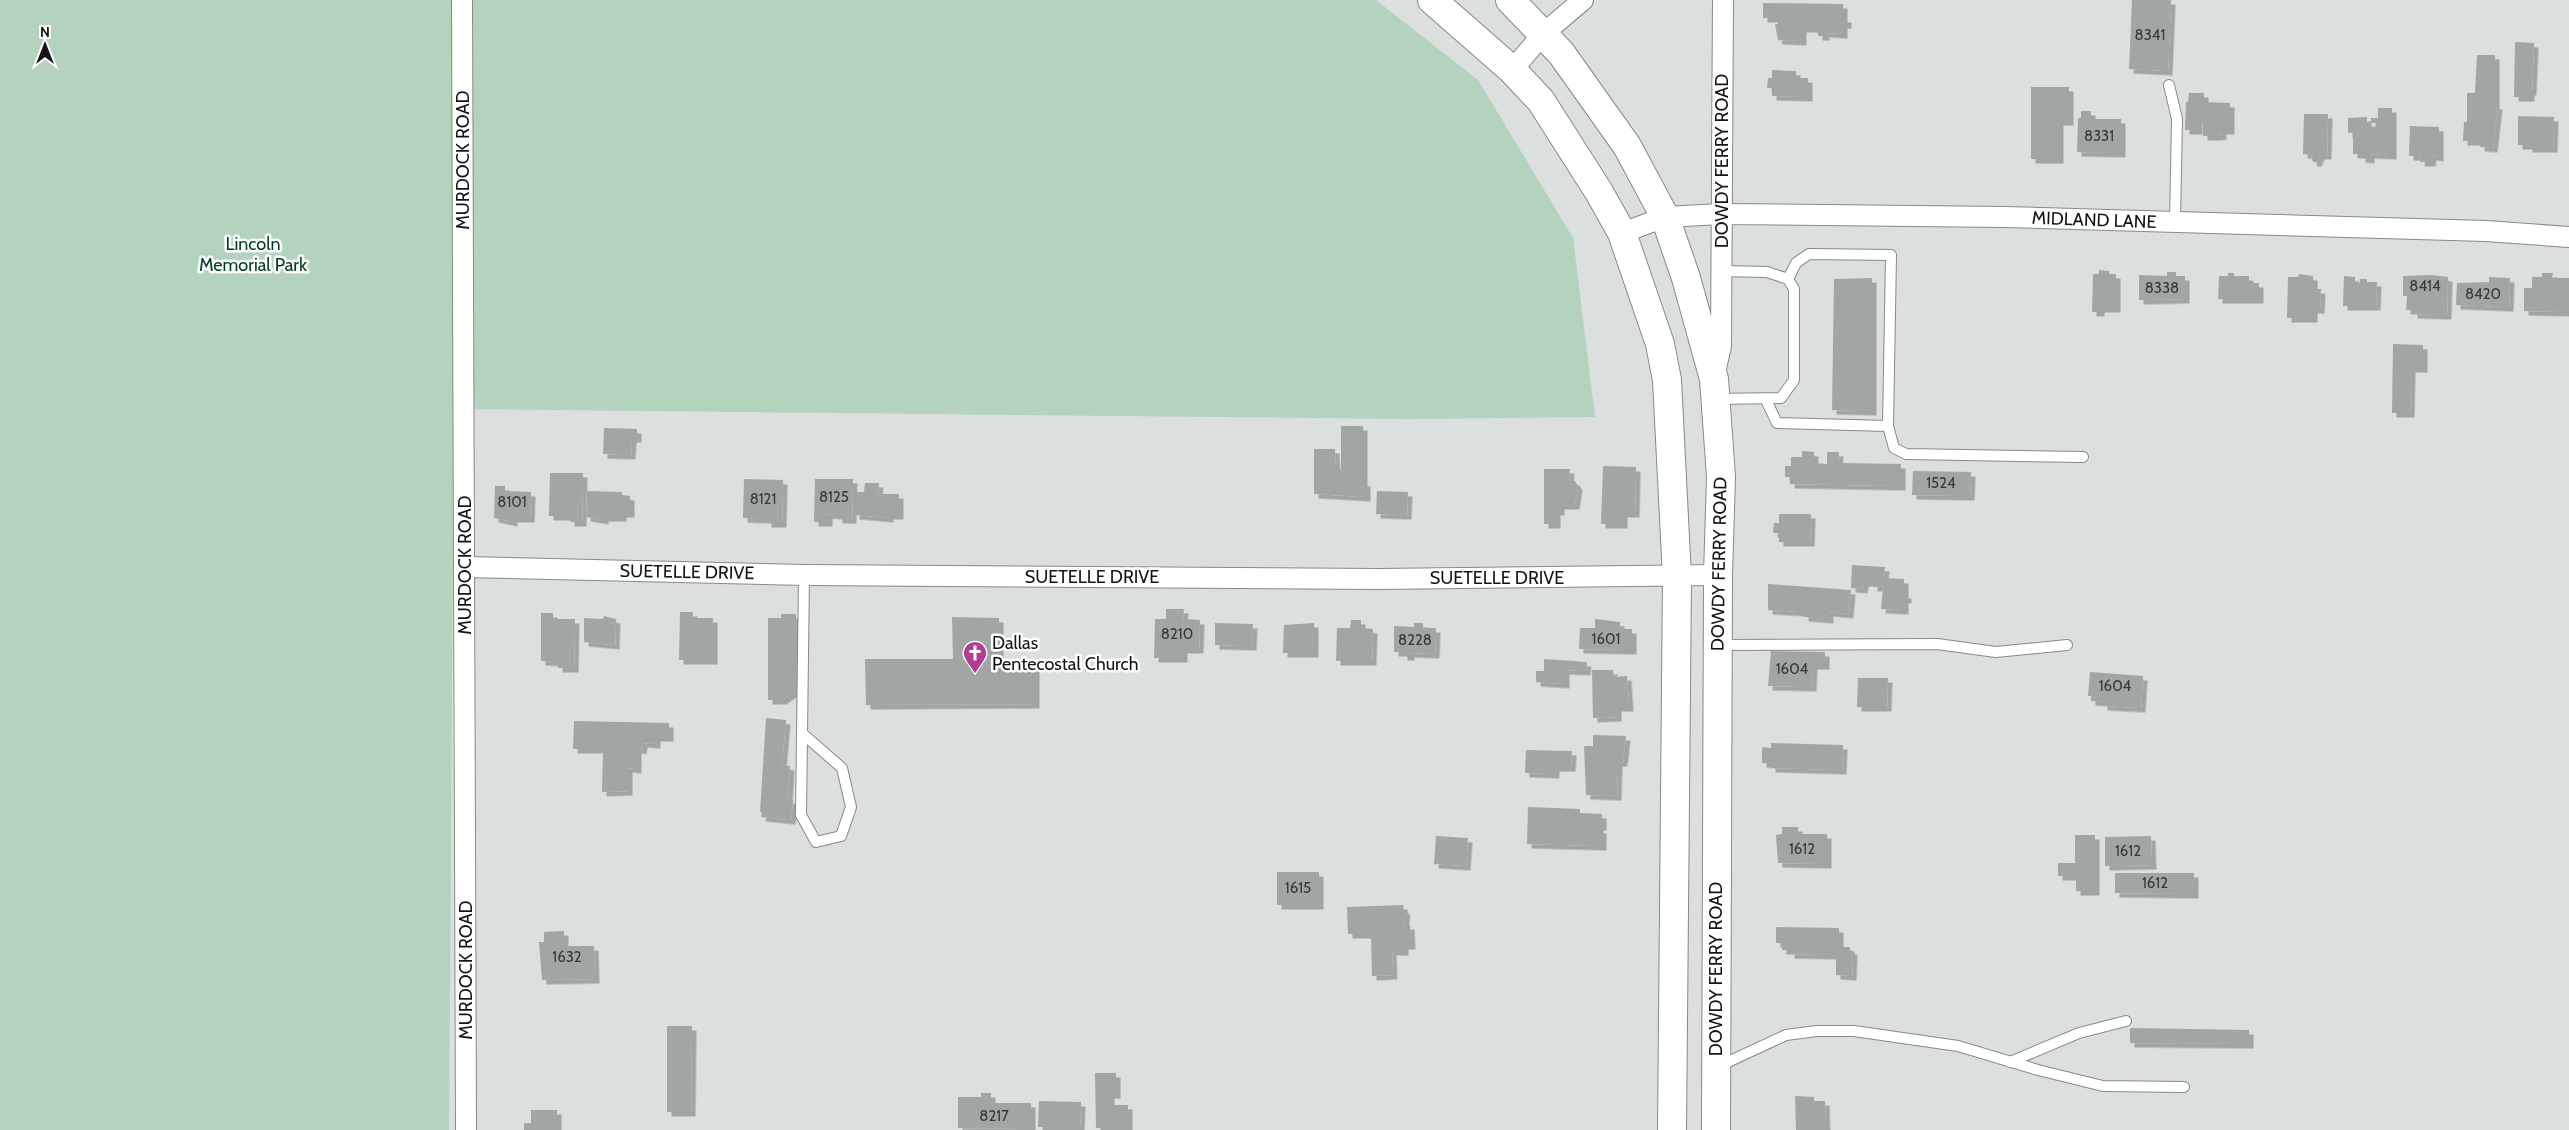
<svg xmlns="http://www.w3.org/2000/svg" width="2569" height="1130" font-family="Cabin,sans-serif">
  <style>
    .green { fill: #b4d3bf }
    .building { fill: #a2a6a3; filter: url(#shadow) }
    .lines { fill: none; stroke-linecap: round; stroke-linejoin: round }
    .lane-casing { stroke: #878a88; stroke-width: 12 }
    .street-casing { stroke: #878a88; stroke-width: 22 }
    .secondary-casing { stroke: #878a88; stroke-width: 30 }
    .lane { stroke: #fff; stroke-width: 10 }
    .street { stroke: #fff; stroke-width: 20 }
    .secondary { stroke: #fff; stroke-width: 28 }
    .labels { text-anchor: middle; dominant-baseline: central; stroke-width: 5; stroke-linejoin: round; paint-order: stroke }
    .number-label { font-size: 15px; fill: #373837 }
    .street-label { font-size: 18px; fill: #131413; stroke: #fff }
    .park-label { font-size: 18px; fill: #003d22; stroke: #fff }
    .poi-label { font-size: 18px; fill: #131413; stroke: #fff; text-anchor: start }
  </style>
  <defs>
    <filter id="shadow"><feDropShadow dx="4.5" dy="4.5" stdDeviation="0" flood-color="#0004"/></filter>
  </defs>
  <rect width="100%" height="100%" fill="#dbdfdd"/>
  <!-- green -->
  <path class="green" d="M0 0H1376L1478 80 1573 238 1595 417 1410 419 454 409 449 1130H0Z"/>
  <!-- building -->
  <g class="building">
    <path d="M2132 0H2171L2168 71 2129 69Z"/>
    <path d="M1763 3 1843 4V18H1847V24H1843V34L1825 33V36H1818V28H1802V41L1778 40 1775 24H1778V18H1763Z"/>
    <path d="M2515 42 2534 43 2532 91H2530V97H2514Z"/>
    <path d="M2477 55H2495V105H2498L2493 148 2480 147V141H2463L2464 122H2467V93H2475Z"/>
    <path d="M1772 70 1796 71V78H1808V97L1772 96V88H1767L1768 78H1772Z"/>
    <path d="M2031 87H2069V121H2059V159H2031Z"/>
    <path d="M2189 93H2204V102L2230 103V130H2222V135L2217 136H2203V118H2198V130H2185L2186 102H2188Z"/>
    <path d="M2378 108H2392V155L2370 154V159L2361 158V154H2353V133H2348V118L2367 117V126L2378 127V123H2371V118H2378Z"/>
    <path d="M2081 111H2091V119H2121V153L2077 152 2078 118H2081Z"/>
    <path d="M2304 114H2328L2327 155H2320L2317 162H2313L2311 155 2303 154Z"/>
    <path d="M2518 116 2554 117 2553 148H2528V145H2518Z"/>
    <path d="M2410 126 2439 127V157L2432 156 2431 162H2420L2421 156H2409Z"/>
    <path d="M2099 270 2109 271V274H2116V308H2100V312H2092L2093 274H2099Z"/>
    <path d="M2167 272H2176V276H2185V299L2139 300V275L2167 276Z"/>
    <path d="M2228 273H2234V276H2249V283H2259V299H2218L2219 276H2228Z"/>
    <path d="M2542 273H2553L2552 278H2569V312L2524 311V288H2532V277H2542Z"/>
    <path d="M2299 274 2313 276V289H2321L2320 309H2313V318H2287L2288 277H2298Z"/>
    <path d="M2432 275 2448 277 2447 315 2413 314V310H2406L2407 296H2403V276Z"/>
    <path d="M2344 276 2355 277V282L2360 283V279H2367V282H2377L2376 306H2343Z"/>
    <path d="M2489 277 2510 278 2509 307 2456 305 2457 283 2489 282Z"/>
    <path d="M1872 278V411L1832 410 1834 279Z"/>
    <path d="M2393 344 2423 345V368H2411L2410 413H2392Z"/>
    <path d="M1341 426H1363V482H1366V497L1314 494V449H1335L1336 470H1341Z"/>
    <path d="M604 428 637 429V438H632L631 455 603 454Z"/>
    <path d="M1802 451 1814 452V463L1827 464V452H1839L1838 463 1901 464V486L1790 484V477H1785V466H1791V457H1802Z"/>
    <path d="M1603 466 1636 467 1635 513H1623V524H1601Z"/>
    <path d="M1544 469H1570L1569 481H1575L1578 486 1575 505H1560V511H1556V524H1544Z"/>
    <path d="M1913 471 1971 472 1970 496 1912 495Z"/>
    <path d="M550 473H583L582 522H570V516H549Z"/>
    <path d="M744 479 783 480 782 523H767V519L743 518Z"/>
    <path d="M815 479H853L852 519H838V515L828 514V522H814Z"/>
    <path d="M865 483H879L878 494H899V515H889V518L855 515V492H864Z"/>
    <path d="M495 486H505V491L531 492 530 518H513V522L494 518Z"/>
    <path d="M587 491 622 492V495L630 496V513H622V517H604V520L586 517Z"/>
    <path d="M1377 491 1408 492 1407 515 1376 514Z"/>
    <path d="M1779 514H1811L1810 542H1779V533H1773L1774 523H1779Z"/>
    <path d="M1852 565 1885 567 1884 578 1904 579V594H1907V599H1904V610L1881 609 1883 587H1873V582H1864L1863 589 1851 588Z"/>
    <path d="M1768 584 1851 590 1849 614 1829 612V619L1804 617V612L1768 610Z"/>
    <path d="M1166 609H1184L1183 619 1200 620 1199 649H1183V658H1154L1155 619H1166Z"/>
    <path d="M680 612H693V618H713V660H679Z"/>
    <path d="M541 613H553V619H575L574 668H558V662L541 661Z"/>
    <path d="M781 614H796V690L782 700H768V618H781Z"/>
    <path d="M604 616 616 619 615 645 584 642V618L603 619Z"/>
    <path d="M952 617 999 618V660H1035V704L866 705 865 659H953Z"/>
    <path d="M1595 619 1620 622V629H1632V650L1579 649 1580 628H1595Z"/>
    <path d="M1351 620H1361V628L1373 629 1372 661H1336L1337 628H1350Z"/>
    <path d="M1215 623 1253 624 1252 646 1215 645Z"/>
    <path d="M1314 623V653H1283L1284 625Z"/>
    <path d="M1414 623H1423V628H1436L1435 654 1410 653V656H1403V652H1394V626L1414 627Z"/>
    <path d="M1771 651 1825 652V665H1813L1812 687 1768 686Z"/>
    <path d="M1544 659 1587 662 1586 671 1565 670V684L1536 682V671H1544Z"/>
    <path d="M1592 670H1613L1614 677 1627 676 1629 707H1617V717L1593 718Z"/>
    <path d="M2090 672 2143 676 2141 708 2103 706V702L2091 701V696H2088Z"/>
    <path d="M1858 678H1888L1887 707H1857Z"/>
    <path d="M766 718 786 720 782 765 790 766 788 799 793 800 791 820 761 817 762 812H760Z"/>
    <path d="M574 721 669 723V737H656V744L643 743 642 750 637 749V769L628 768V791L602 792 603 749H573Z"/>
    <path d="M1593 735 1626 736 1623 762H1618L1617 796 1586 795 1584 746H1593Z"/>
    <path d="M1771 743 1843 745 1842 770 1771 768V764L1762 763V747L1771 748Z"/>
    <path d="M1526 750 1572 751 1571 767H1555V774L1525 773Z"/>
    <path d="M1528 807 1580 809V813L1602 814V826H1599V829H1602V846L1527 844Z"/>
    <path d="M1782 827H1798V834H1827V864L1778 863 1776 835 1782 834Z"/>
    <path d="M2075 835H2095V891H2076V876H2058V863H2075Z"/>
    <path d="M1436 836 1468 838 1466 866 1434 864Z"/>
    <path d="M2151 836 2152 865 2105 866V837Z"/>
    <rect x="1277" y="872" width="42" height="33"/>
    <path d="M2115 873H2194V894L2115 893Z"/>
    <path d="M1403 905 1404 910H1406L1404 925H1410L1411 945H1404V951H1392L1393 975 1372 976 1371 934H1348L1347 907Z"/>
    <path d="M1776 927 1839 928V947H1850V950L1853 951 1852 976 1836 975V955L1790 954V950H1782V943H1776Z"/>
    <path d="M564 931V942H567V946H594L595 979 542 980 539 942H544V932Z"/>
    <path d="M667 1026H692L691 1112H667Z"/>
    <path d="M2130 1028 2249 1030V1044L2130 1043Z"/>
    <path d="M1095 1073H1116V1094H1110V1105H1128V1128H1096Z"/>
    <path d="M981 1093H991V1103H1031V1129L958 1128V1097H981Z"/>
    <path d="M1795 1096 1814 1097V1101H1825L1826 1130H1796Z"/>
    <path d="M1039 1101 1081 1102 1080 1127H1038Z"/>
    <path d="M531 1110H557V1130H524V1123H531Z"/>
  </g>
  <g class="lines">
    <!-- lane casing -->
    <g class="lane-casing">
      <g id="lane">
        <path d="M2169 85 2177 119 2175 222"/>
        <path d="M1715 399 1781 398 1794 380V289L1788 279 1767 272 1721 271"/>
        <path d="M1766 400 1777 423 1888 426 1891 255 1809 254 1796 263 1788 279"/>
        <path d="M1888 426 1894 448 1906 454 2083 457"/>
        <path d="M1719 645 1937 644 1996 652 2067 645"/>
        <path d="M803 734 842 768 851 807 841 836 816 842 801 815 804 575"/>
        <path d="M2010 1062 2079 1033 2126 1021"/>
        <path d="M1717 1067 1786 1035 1817 1031H1854L1958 1046 2038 1070 2103 1086 2184 1087"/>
      </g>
    </g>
    <!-- street casing -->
    <g class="street-casing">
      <g id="street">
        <path d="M462 0 466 1130"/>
        <path d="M1512 70 1543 34 1583 0"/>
        <path d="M1622 233 1665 217 1721 214 2005 217 2486 231 2569 237"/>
        <path d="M1714 377 1721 346 1723 0"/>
        <path d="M466 567 804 575 1379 579 1718 575"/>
      </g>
    </g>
    <!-- secondary casing -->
    <g class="secondary-casing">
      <g id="secondary">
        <path d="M1432 0 1512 70 1541 101 1599 192 1622 233 1660 344 1667 380 1677 577 1672 1130"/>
        <path d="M1510 0 1561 53 1627 146 1665 217 1686 278 1714 379 1721 477 1718 575 1716 1130"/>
      </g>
    </g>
    <!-- lane -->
    <use href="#lane" class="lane"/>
    <!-- street -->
    <use href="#street" class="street"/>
    <!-- secondary -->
    <use href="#secondary" class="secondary"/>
  </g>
  <!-- icons -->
  <defs>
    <g id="church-pin" transform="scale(1.25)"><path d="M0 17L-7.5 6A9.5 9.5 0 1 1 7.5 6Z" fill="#b13d96" stroke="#fff"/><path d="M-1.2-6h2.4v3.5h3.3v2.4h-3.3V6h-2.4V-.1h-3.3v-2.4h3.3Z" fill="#fff"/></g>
  </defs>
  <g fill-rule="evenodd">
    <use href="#church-pin" x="975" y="653"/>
  </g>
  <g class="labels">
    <!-- number labels -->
    <g class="number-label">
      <text x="2150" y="35">8341</text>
      <text x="2099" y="136">8331</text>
      <text x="2425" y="286">8414</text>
      <text x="2162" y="288">8338</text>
      <text x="2483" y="294">8420</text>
      <text x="1941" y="483">1524</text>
      <text x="834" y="497">8125</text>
      <text x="763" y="499">8121</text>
      <text x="512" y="502">8101</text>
      <text x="1177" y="634">8210</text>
      <text x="1606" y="639">1601</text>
      <text x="1415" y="640">8228</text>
      <text x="1792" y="669">1604</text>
      <text x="2115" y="686">1604</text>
      <text x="1802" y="849">1612</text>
      <text x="2128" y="851">1612</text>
      <text x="2155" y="883">1612</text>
      <text x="1298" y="888">1615</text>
      <text x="567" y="957">1632</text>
      <text x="994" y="1116">8217</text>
    </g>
    <!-- street labels -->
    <g class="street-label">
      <text transform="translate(463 160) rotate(-90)">MURDOCK ROAD</text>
      <text transform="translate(1722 161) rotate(-90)">DOWDY FERRY ROAD</text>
      <text transform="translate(2094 220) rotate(2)">MIDLAND LANE</text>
      <text transform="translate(1719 564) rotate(-89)">DOWDY FERRY ROAD</text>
      <text transform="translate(465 565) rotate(-90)">MURDOCK ROAD</text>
      <text transform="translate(687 572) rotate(1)">SUETELLE DRIVE</text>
      <text x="1092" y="577">SUETELLE DRIVE</text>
      <text x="1497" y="578">SUETELLE DRIVE</text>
      <text transform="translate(1716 969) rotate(-90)">DOWDY FERRY ROAD</text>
      <text transform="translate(466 970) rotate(-90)">MURDOCK ROAD</text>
    </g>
    <!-- park labels -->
    <g class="park-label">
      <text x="253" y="244">Lincoln<tspan x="253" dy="21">Memorial Park</tspan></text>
    </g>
    <!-- poi labels -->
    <g class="poi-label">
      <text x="992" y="643">Dallas<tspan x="992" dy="21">Pentecostal Church</tspan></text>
    </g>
  </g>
  <!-- north arrow -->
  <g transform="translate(45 45)" stroke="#ffffff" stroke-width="4" paint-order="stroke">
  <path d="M0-4L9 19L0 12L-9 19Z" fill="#131413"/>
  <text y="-8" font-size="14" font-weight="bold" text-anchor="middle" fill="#131413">N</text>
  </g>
</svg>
